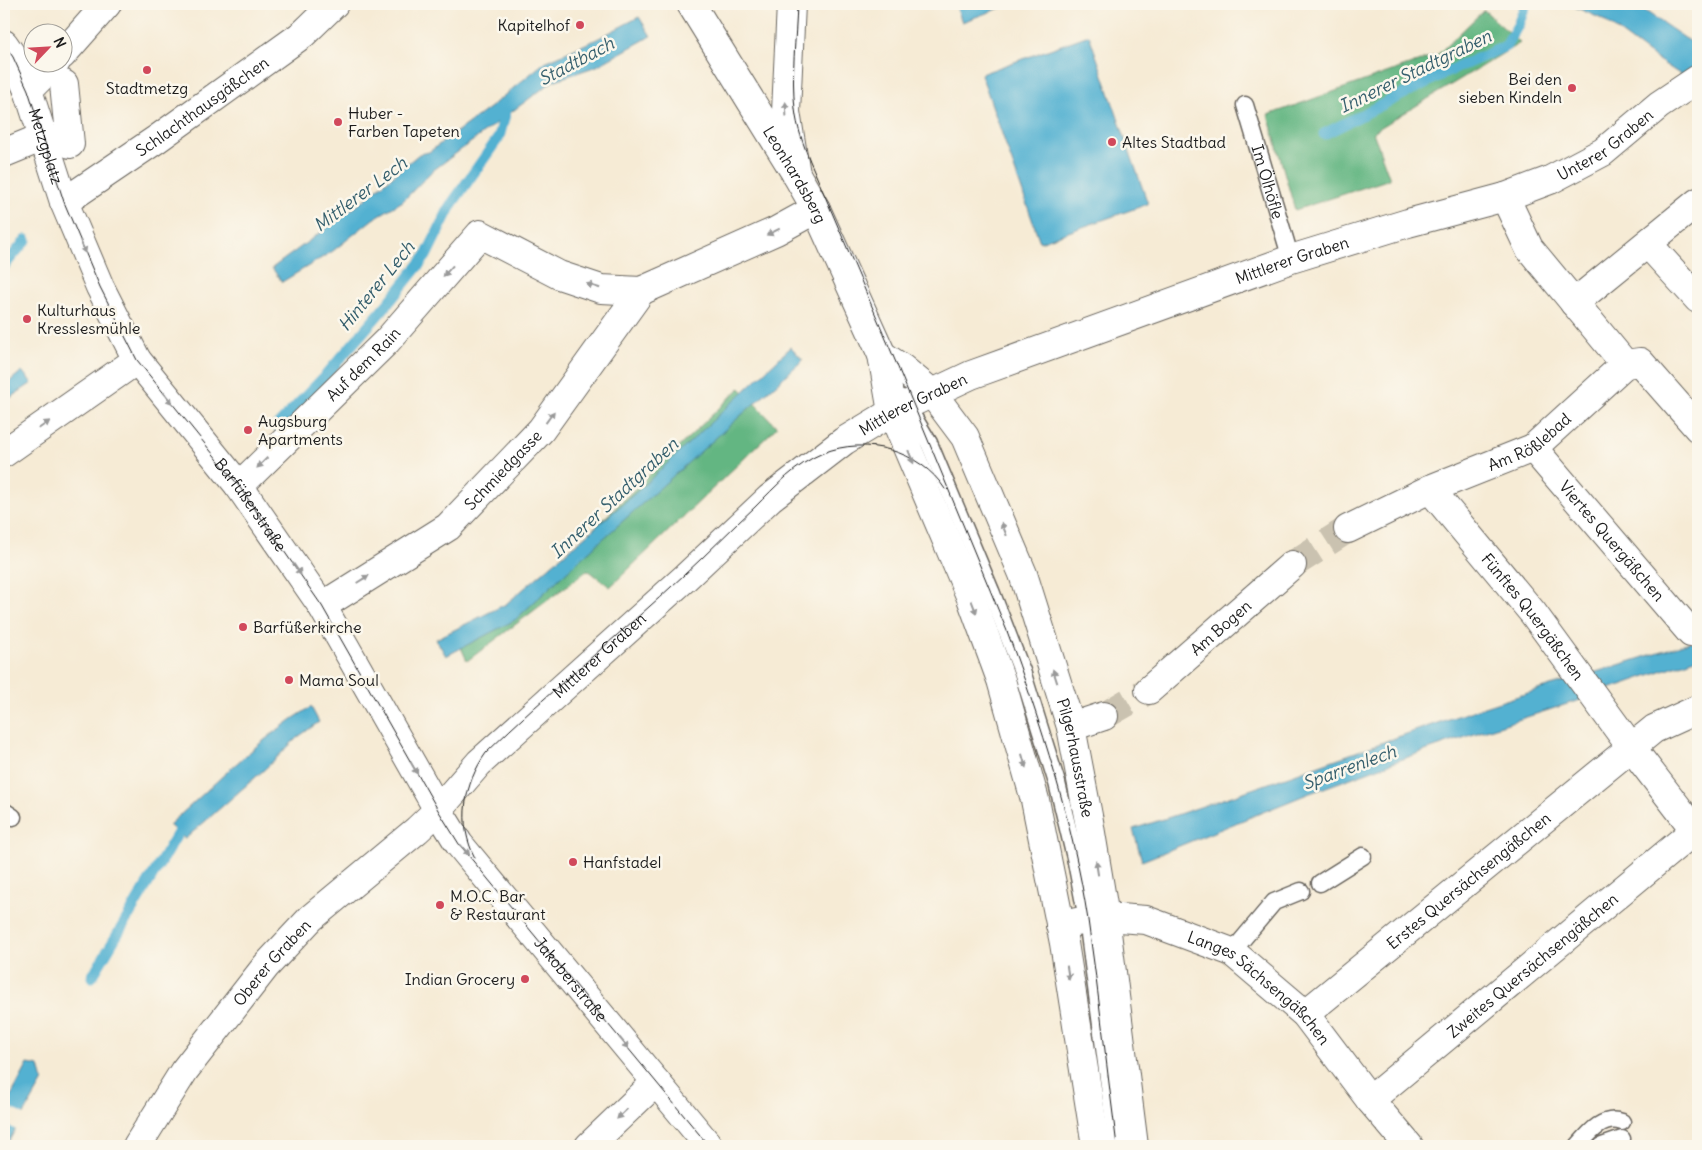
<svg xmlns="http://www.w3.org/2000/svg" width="1702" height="1150" font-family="Delius,sans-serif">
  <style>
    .forest { fill: #64b682; stroke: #40694f }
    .water { fill: #53b1d1; stroke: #386676 }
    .pier { fill: #f6ebd5 }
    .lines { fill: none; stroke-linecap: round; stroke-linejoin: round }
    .stream { stroke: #53b1d1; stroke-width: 11 }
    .street-tunnel { stroke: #cac2b0; stroke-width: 28; stroke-dasharray: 28 14; stroke-linecap: butt }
    .lane-casing { stroke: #68645d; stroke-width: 19 }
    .street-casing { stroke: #68645d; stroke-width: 30 }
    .secondary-casing { stroke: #68645d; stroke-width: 30 }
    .lane { stroke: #fff; stroke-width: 16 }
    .street { stroke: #fff; stroke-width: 28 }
    .secondary { stroke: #fff; stroke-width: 28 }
    .tram { stroke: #1c1c1c; stroke-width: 1 }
    .oneway { fill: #999 }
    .poi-dot { fill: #d1495b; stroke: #fbf7ec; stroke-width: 2 }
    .labels { text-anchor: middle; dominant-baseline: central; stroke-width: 5; stroke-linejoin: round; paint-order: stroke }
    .poi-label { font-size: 16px; fill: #1c1c1c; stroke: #fbf7ec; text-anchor: start }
    .street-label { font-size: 16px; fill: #1c1c1c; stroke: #fbf7ec }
    .water-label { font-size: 18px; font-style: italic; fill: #355f6d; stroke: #fbf7ec }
  </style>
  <rect width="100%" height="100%" fill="#fbf7ec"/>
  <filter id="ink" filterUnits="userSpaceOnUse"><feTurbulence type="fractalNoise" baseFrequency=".02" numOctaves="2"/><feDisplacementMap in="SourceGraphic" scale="10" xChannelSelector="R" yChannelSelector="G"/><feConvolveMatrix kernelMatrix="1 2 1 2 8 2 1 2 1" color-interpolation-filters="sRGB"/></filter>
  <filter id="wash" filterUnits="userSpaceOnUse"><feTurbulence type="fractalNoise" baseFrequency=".0096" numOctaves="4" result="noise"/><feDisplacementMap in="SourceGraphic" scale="20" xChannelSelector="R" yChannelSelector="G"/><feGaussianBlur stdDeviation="1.12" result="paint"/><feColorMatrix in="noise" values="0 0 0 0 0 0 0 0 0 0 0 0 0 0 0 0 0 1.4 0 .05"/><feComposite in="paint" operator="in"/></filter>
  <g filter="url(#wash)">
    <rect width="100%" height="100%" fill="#f6ebd5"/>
    <!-- forest -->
    <g class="forest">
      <path d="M1484 10 1520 43 1373 132 1390 179 1295 210 1268 115 1437 55Z"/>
      <path d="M740 388 777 427 610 587 588 570 467 661 456 636 511 608Z"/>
    </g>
    <!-- water -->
    <g class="water">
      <path d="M955 4H1011L962 22Z"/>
      <path d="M1568 4H1635L1698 47V86L1649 54 1602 19Z"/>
      <path d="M639 17 651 36 597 66 553 81 431 172 403 201 373 219 333 251 282 282 272 268 358 205 419 154 429 152 489 108 545 62 597 39Z"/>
      <path d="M1089 35 1148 204 1040 242 981 74Z"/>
      <path d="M791 347 803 360 576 563 515 620 446 656 436 639 506 604 640 489Z"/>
      <path d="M22 371 32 383 4 402V386Z"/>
      <path d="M1698 639V658L1612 688 1580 700 1486 730 1422 752 1310 793 1142 861 1133 829C1247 793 1358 750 1472 711 1547 686 1623 665 1698 639Z"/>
      <path d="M311 707 319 722 298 737 265 769 185 839 169 825C214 785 258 739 311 707Z"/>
      <path d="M28 1064 39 1066 43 1081 6 1146H4V1109Z"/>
    </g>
    <!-- pier -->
    <path class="pier" d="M4 1104 26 1116 18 1131 4 1123Z"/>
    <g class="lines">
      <!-- stream -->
      <g class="stream">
        <path d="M1324 134 1445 73 1506 46 1518 25 1526 4"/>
        <path d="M4 266 26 240"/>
        <path d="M277 426 326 375 390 301 426 256 451 205 499 137 508 103"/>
        <path d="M92 977 178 833 189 823"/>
      </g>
    </g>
  </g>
  <g filter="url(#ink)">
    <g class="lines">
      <!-- street-tunnel -->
      <g class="street-tunnel">
        <path d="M1292 565 1348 529"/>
        <path d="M1104 716 1149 690"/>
      </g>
      <!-- lane casing -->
      <g class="lane-casing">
        <g id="lane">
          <path id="s1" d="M1245 105 1291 259"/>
          <path d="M902 398 929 443 991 591 1022 671 1057 783 1076 862 1087 919 1117 1146"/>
          <path d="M4 811 13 817"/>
          <path d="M1320 883 1363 856"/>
          <path d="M1232 952 1274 902 1301 891"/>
          <path d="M1578 1146C1589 1133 1603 1115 1622 1122"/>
          <path d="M1602 1146 1622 1139"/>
        </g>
      </g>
      <!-- street casing -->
      <g class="street-casing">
        <g id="street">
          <path d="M791 4 786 112 796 174"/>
          <path id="s2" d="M4 44 13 57 28 90 64 202 100 287 137 360 239 486 322 606 438 810"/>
          <path d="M62 55 107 4"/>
          <path d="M64 84 70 144"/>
          <path d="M28 90 56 62"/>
          <path d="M4 153 43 137"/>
          <path id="s3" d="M64 202 157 139 303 34 334 4"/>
          <path d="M1648 244 1698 299"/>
          <path d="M1574 303 1698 202"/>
          <path d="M1625 364 1640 362 1698 428"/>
          <path id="s4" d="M1533 448 1691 633"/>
          <path d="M4 453 137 360"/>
          <path id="s5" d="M239 486 387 341 480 234 559 275 601 289 641 291 776 231 816 209"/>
          <path id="s6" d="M1430 489 1533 613 1631 747 1698 834"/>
          <path id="s7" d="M1348 529 1430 489 1533 448 1625 364 1529 248 1505 197"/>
          <path id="s8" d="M322 606 448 527 541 430 641 291"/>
          <path id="s9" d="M1149 690 1292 565"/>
          <path d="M1071 727 1104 716"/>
          <path id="s10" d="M1060 925 1105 917 1146 920 1232 952 1305 1014 1370 1100 1409 1146"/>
          <path id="s11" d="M1305 1014 1654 729 1698 709"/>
          <path id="s12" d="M1370 1100 1695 830"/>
          <path d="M589 1146 656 1082"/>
        </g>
      </g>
      <!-- secondary casing -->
      <g class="secondary-casing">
        <g id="secondary">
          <path id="s13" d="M691 4 796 174 816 209 882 355 892 412 971 598 1001 680 1035 800 1064 943 1096 1146"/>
          <path id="s14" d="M882 355 903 369 932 393 965 437 1023 574 1071 727 1089 821 1105 917 1134 1146"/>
          <path d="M438 810 459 844 709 1146"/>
          <path id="s15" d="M137 1146 184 1071 266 966 311 918 417 830 438 810 479 763 685 578 770 498 844 441 892 412 971 375 1291 259 1408 223 1505 197 1550 180 1603 152 1659 105 1698 79"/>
        </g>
      </g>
      <!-- lane -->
      <use href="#lane" class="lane"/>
      <!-- street -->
      <use href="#street" class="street"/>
      <!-- secondary -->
      <use href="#secondary" class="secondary"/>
      <!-- tram -->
      <g class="tram">
        <path d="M797 4C796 39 791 74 795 109 797 127 803 144 810 161L897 365 1007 631C1041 723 1073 823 1088 920 1099 995 1107 1071 1117 1146"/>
        <path id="s16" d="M4 44 13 57 28 90 64 202 100 287 137 360 239 486 322 606 438 810 459 844 709 1146"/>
        <path d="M475 858C457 823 464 784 486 753 549 691 619 636 684 575 708 553 731 529 755 507 775 487 796 464 823 453 865 436 920 450 945 489"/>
      </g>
    </g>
    <!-- one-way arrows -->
    <defs><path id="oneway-solid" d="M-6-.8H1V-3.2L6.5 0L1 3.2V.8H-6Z" transform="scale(1.25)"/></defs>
    <g class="oneway">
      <use href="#oneway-solid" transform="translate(786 109) rotate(-93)"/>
      <use href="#oneway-solid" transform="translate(773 232) rotate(154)"/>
      <use href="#oneway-solid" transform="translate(83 247) rotate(67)"/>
      <use href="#oneway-solid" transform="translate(448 271) rotate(132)"/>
      <use href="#oneway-solid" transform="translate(593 286) rotate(-162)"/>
      <use href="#oneway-solid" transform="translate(168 398) rotate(51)"/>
      <use href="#oneway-solid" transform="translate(550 417) rotate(-54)"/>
      <use href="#oneway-solid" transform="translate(44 425) rotate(-35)"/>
      <use href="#oneway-solid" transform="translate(911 457) rotate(68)"/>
      <use href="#oneway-solid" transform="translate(262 463) rotate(135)"/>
      <use href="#oneway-solid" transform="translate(1004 529) rotate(-112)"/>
      <use href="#oneway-solid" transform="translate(297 569) rotate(56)"/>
      <use href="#oneway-solid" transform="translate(363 579) rotate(-32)"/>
      <use href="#oneway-solid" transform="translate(974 607) rotate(69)"/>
      <use href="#oneway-solid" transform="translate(1055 676) rotate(-108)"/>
      <use href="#oneway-solid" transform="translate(1024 761) rotate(74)"/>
      <use href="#oneway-solid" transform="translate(414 768) rotate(60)"/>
      <use href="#oneway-solid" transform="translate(465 850) rotate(49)"/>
      <use href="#oneway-solid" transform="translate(1097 868) rotate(-99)"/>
      <use href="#oneway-solid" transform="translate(1068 973) rotate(81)"/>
      <use href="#oneway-solid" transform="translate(624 1043) rotate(50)"/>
      <use href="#oneway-solid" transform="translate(622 1114) rotate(136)"/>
    </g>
  </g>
  <!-- markers -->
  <g class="poi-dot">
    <circle cx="580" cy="25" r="5"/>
    <circle cx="147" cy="70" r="5"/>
    <circle cx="1572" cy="88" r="5"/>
    <circle cx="338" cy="122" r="5"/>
    <circle cx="1112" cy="142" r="5"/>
    <circle cx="27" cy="319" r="5"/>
    <circle cx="248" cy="430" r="5"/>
    <circle cx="243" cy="627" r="5"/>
    <circle cx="289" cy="680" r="5"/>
    <circle cx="573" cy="862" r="5"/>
    <circle cx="440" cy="905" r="5"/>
    <circle cx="525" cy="979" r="5"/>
  </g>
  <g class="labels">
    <!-- poi labels -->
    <g class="poi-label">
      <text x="570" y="25" text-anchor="end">Kapitelhof</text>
      <text x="1562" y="79" text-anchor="end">Bei den<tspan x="1562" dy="18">sieben Kindeln</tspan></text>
      <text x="147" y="88" text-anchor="middle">Stadtmetzg</text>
      <text x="348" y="113">Huber -<tspan x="348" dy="18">Farben Tapeten</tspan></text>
      <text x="1122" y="142">Altes Stadtbad</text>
      <text x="37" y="310">Kulturhaus<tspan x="37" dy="18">Kresslesmühle</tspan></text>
      <text x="258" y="421">Augsburg<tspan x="258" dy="18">Apartments</tspan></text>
      <text x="253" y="627">Barfüßerkirche</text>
      <text x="299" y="680">Mama Soul</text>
      <text x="583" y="862">Hanfstadel</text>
      <text x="450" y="896">M.O.C. Bar<tspan x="450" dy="18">&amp; Restaurant</tspan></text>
      <text x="515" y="979" text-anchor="end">Indian Grocery</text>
    </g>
    <!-- street labels -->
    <g class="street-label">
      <text stroke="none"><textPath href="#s3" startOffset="168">Schlachthausgäßchen</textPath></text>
      <text stroke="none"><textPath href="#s15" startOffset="1824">Unterer Graben</textPath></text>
      <text stroke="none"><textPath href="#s2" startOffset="111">Metzgplatz</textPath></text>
      <text stroke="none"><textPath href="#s13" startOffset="200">Leonhardsberg</textPath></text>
      <text stroke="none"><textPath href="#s1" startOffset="80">Im Ölhöfle</textPath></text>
      <text stroke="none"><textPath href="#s15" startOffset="1488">Mittlerer Graben</textPath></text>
      <text stroke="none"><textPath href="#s5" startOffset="174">Auf dem Rain</textPath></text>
      <text stroke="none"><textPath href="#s15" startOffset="1082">Mittlerer Graben</textPath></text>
      <text stroke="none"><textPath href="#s7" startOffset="202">Am Rößlebad</textPath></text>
      <text stroke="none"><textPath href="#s8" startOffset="228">Schmiedgasse</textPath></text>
      <text stroke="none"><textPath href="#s2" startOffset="528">Barfüßerstraße</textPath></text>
      <text stroke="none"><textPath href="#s4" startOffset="122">Viertes Quergäßchen</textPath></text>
      <text stroke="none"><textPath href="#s6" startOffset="164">Fünftes Quergäßchen</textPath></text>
      <text stroke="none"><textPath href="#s9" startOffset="95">Am Bogen</textPath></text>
      <text stroke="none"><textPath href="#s15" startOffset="678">Mittlerer Graben</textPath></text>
      <text stroke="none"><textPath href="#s14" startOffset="458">Pilgerhausstraße</textPath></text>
      <text stroke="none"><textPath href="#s11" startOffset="211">Erstes Quersächsengäßchen</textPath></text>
      <text stroke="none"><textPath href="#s15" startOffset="228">Oberer Graben</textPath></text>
      <text stroke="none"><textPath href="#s12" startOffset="211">Zweites Quersächsengäßchen</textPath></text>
      <text stroke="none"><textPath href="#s16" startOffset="1102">Jakoberstraße</textPath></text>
      <text stroke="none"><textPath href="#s10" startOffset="221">Langes Sächsengäßchen</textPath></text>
    </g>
    <!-- water labels -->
    <g class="water-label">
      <text transform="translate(576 61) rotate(-28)">Stadtbach</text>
      <text transform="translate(1415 71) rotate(-26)">Innerer Stadtgraben</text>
      <text transform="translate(360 194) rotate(-37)">Mittlerer Lech</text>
      <text transform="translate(376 286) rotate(-51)">Hinterer Lech</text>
      <text transform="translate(614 498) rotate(-43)">Innerer Stadtgraben</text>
      <text transform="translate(1349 767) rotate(-20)">Sparrenlech</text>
    </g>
  </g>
  <!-- margin -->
  <rect width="1702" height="1150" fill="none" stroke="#fbf7ec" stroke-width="20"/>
  <!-- north arrow -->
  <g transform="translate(48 48) rotate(65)"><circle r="24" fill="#fbf7ec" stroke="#a29f99"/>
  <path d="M0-4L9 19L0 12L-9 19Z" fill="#d1495b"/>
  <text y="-8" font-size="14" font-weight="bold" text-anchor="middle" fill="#1c1c1c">N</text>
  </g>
</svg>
